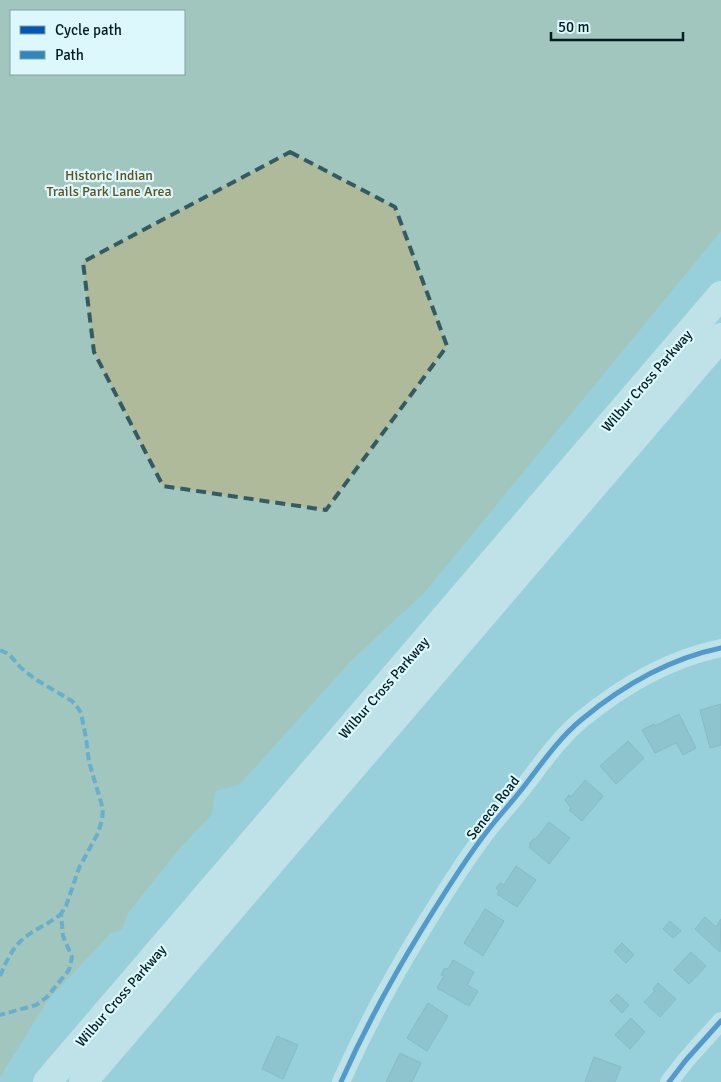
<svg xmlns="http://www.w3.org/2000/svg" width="721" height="1082" font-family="Signika,sans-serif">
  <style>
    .green { fill: #aeba9a; fill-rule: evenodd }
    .building { fill: #83b6be; stroke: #72a1a9 }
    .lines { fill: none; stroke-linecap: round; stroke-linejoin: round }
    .minor { stroke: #eff8f9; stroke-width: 18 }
    .motorway { stroke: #eff8f9; stroke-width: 28 }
    .quiet { stroke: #2f86c0; stroke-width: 4; stroke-dasharray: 8 4; stroke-linecap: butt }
    .cycleway-casing { stroke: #dcf8fd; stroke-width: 8 }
    .cycleway { stroke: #0057b8; stroke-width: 5 }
    .marked { fill: none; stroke: #355b62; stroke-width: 4; stroke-dasharray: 10 6; stroke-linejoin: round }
    .labels { text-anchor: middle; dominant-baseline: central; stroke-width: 4.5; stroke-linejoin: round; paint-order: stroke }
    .park-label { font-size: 14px; fill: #61501e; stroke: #dcf8fd }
    .street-label { font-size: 14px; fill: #001c21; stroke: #dcf8fd }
  </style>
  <rect width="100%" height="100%" fill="#97cfda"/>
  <!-- green -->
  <path class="green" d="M0 0H721V231L425 592 352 660 239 785 215 791 212 814 180 848 129 912 121 931 111 933 48 1000 0 1077ZM184 11V74H11V11Z"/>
  <!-- building -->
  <g class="building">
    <path d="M721 704V745L710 748 700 710Z"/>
    <path d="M679 714 696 748 683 755 676 743 655 753 642 730 654 724 655 726Z"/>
    <path d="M628 741 644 758 616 784 600 766Z"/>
    <path d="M585 780 603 796 582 821 569 810 571 808 565 800 569 795 571 797Z"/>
    <path d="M549 822 570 838 549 864 529 847 531 845 529 844 534 838 535 840Z"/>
    <path d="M516 866 536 880 517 907 497 894 499 891 496 888 500 883 504 885Z"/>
    <path d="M485 909 504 921 483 956 464 943Z"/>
    <path d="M705 917 716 927 721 919 720 952 695 929Z"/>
    <path d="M670 921 681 931 673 938 663 929Z"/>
    <path d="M622 943 634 955 626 963 614 951Z"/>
    <path d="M691 952 706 966 689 984 674 970Z"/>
    <path d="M453 960 474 972 467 985 478 991 469 1006 437 988 444 976 441 975 445 968 448 969Z"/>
    <path d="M658 983 676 999 660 1017 644 1002 655 991 653 989Z"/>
    <path d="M617 994 629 1005 622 1013 610 1001Z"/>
    <path d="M428 1003 448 1016 427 1051 407 1038Z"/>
    <path d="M631 1018 645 1032 630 1049 615 1035Z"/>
    <path d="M277 1036 298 1045 283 1079 262 1069Z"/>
    <path d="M400 1053 421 1063 412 1082H386Z"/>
    <path d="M594 1057 621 1067 615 1082H585Z"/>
  </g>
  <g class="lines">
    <!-- minor -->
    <g class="minor">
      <path d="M341 1082C364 1030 391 980 421 931 442 897 463 862 488 830 499 816 511 803 522 789 540 766 558 739 581 720 622 686 668 659 721 648"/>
      <path d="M669 1082 686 1060 721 1021"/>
    </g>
    <!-- motorway -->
    <g class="motorway">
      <path d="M47 1082 721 295"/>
      <path d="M83 1082 721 337"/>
    </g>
    <!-- quiet -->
    <g class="quiet">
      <path d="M0 650 9 654 20 667 35 679 72 701 78 708 81 713 86 738 89 762 103 809 102 820 98 833 79 868 66 906 61 914 63 936 72 957 69 970 47 997 36 1005 0 1015"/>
      <path d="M0 976C6 962 12 948 24 938 35 929 49 924 61 914"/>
    </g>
    <!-- cycleway casing -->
    <g class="cycleway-casing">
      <g id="cycleway">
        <path d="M341 1082C364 1030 391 980 421 931 442 897 463 862 488 830 499 816 511 803 522 789 540 766 558 739 581 720 622 686 668 659 721 648"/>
        <path d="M669 1082 686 1060 721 1021"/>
      </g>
    </g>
    <!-- cycleway -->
    <use href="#cycleway" class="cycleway"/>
  </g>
  <!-- marked area -->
  <path d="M0 0H721V1082H0ZM290 152 395 207 447 346 326 510 163 486 94 352 83 262Z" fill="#97cfda" fill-opacity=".55" fill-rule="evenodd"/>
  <path class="marked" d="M290 152 395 207 447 346 326 510 163 486 94 352 83 262Z"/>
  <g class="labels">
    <!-- park labels -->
    <g class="park-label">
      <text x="109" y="175">Historic Indian<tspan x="109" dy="16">Trails Park Lane Area</tspan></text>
    </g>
    <!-- street labels -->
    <g class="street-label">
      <text transform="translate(647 381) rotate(-49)">Wilbur Cross Parkway</text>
      <text transform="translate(384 688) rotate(-49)">Wilbur Cross Parkway</text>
      <text transform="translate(493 808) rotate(-52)">Seneca Road</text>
      <text transform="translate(121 996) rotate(-49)">Wilbur Cross Parkway</text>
    </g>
  </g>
  <!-- legend -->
  <rect x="10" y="10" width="175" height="65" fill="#dcf8fd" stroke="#84a0a5"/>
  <rect x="20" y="26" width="25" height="8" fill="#0057b8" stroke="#84a0a5"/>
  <text x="55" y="35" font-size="15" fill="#001c21">Cycle path</text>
  <rect x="20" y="51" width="25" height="8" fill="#2f86c0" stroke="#84a0a5"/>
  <text x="55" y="60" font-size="15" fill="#001c21">Path</text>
  <!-- scale -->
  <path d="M551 32v8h132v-8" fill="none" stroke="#001c21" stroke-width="2.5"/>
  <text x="558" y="32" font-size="15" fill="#001c21" stroke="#dcf8fd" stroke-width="4" paint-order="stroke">50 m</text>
</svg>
